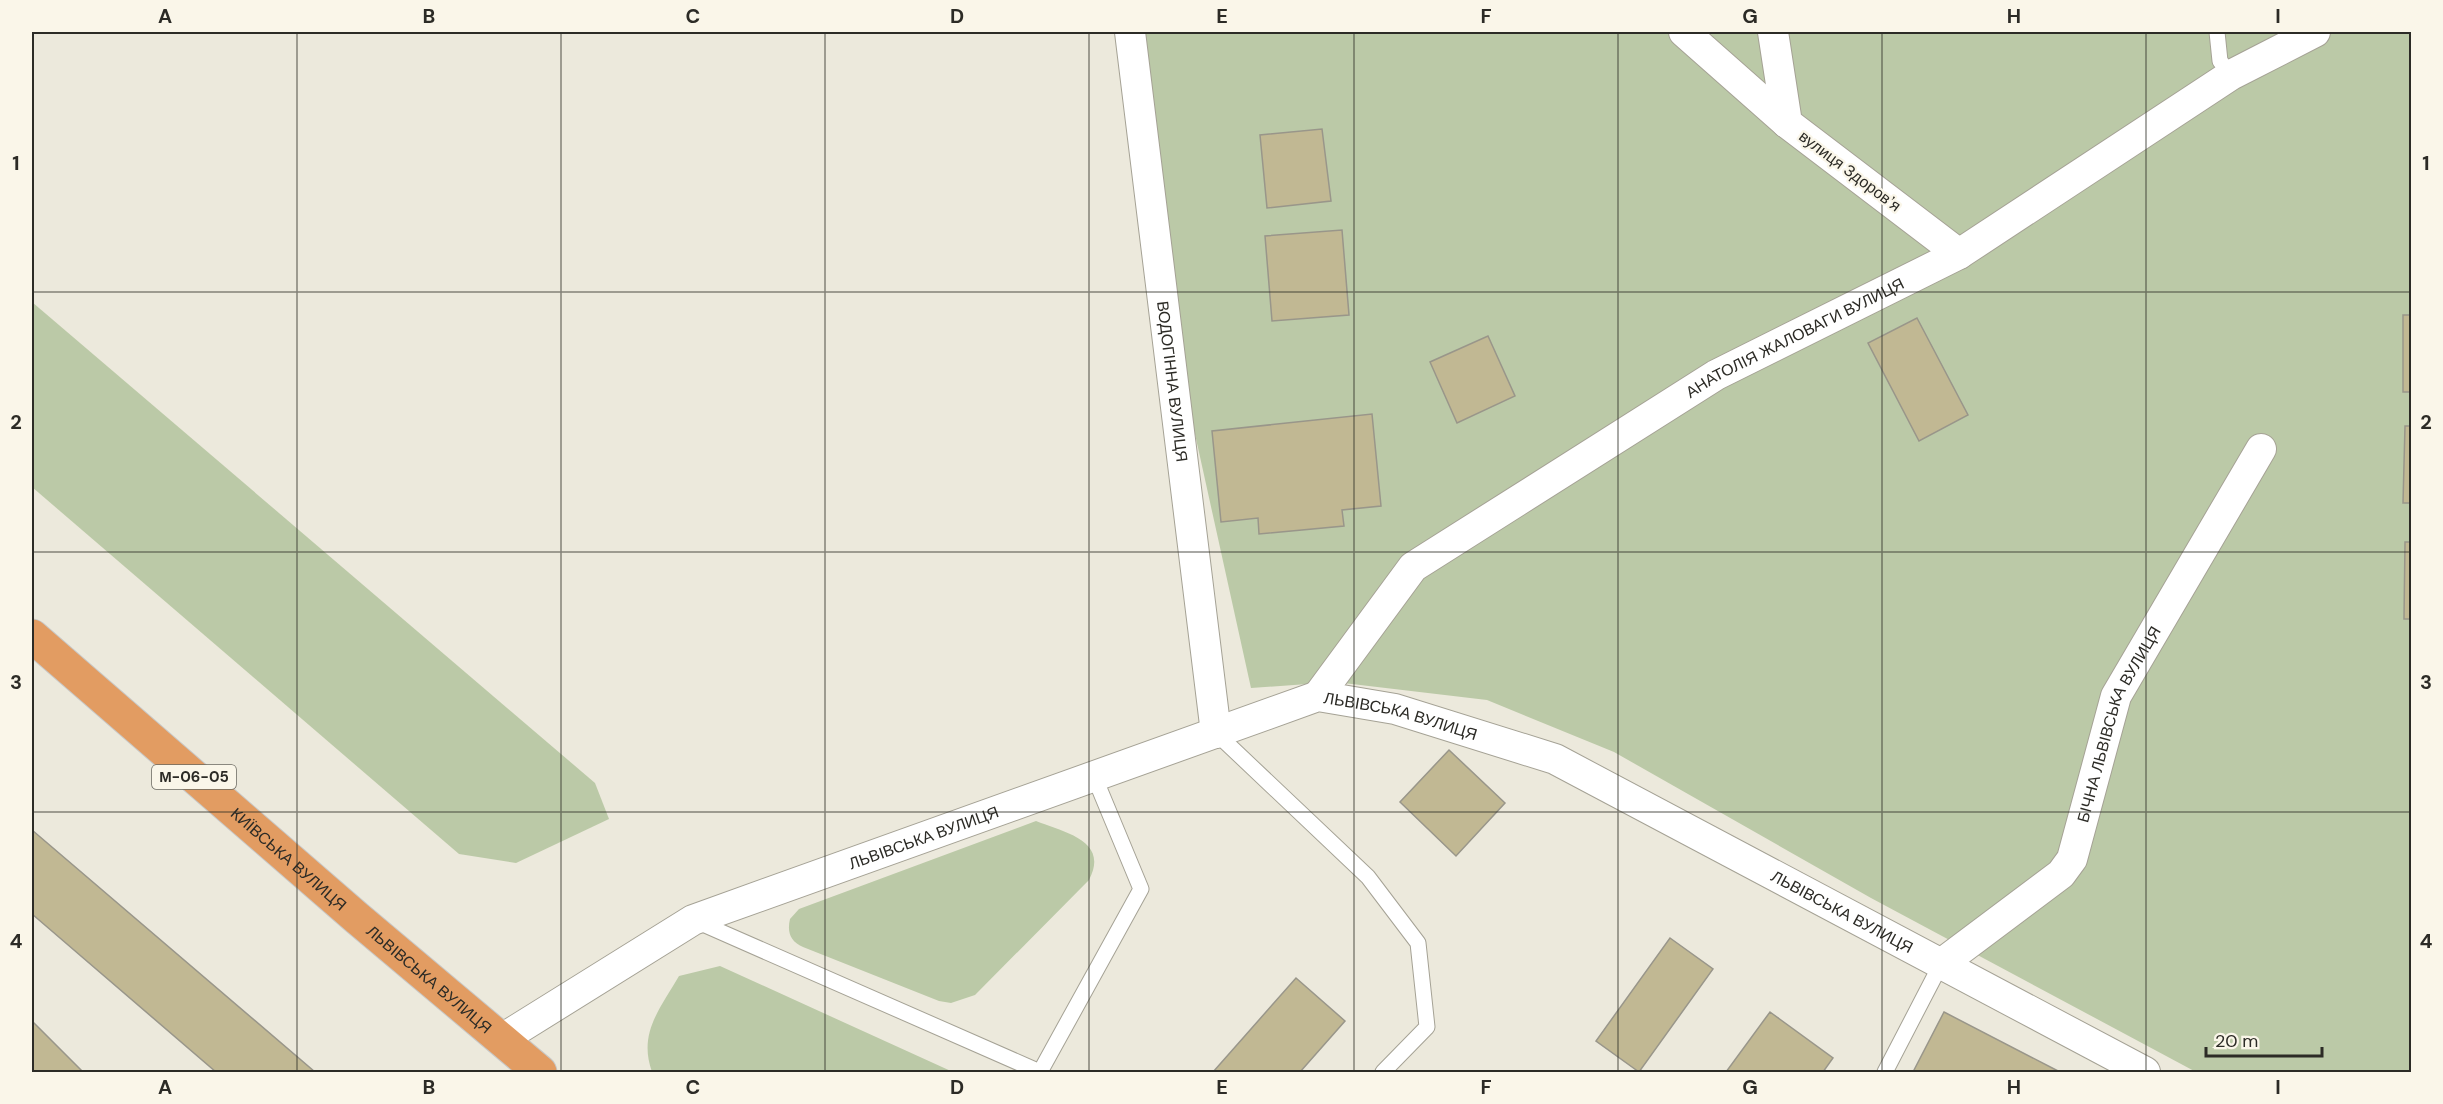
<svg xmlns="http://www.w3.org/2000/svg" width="2443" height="1104" font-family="'DM Sans',sans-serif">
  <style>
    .green { fill: #bbc9a7 }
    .building { fill: #c1b893; stroke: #99968a; stroke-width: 1.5 }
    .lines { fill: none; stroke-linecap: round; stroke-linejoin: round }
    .service-casing { stroke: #a5a295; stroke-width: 17 }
    .minor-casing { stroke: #a5a295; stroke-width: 32 }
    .trunk-casing { stroke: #c8c8c7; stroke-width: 35 }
    .service { stroke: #fff; stroke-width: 15 }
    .minor { stroke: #fff; stroke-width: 30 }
    .trunk { stroke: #e29c62; stroke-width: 33 }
    .grid { fill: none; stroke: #2c2b26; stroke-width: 1.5; stroke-opacity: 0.55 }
    .labels { text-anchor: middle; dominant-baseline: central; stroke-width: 4.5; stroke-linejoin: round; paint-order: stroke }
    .shield { fill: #faf6e9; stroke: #6a6860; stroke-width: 1.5 }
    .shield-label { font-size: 15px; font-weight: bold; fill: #2c2b26 }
    .street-label { font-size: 16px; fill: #2c2b26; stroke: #faf6e9 }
    .neatline { fill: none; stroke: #2c2b26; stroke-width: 2 }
    .grid-label { font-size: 20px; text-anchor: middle; font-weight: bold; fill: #2c2b26 }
  </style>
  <rect width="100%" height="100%" fill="#ece9dc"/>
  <!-- green -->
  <g class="green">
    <path d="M1115 32H2411V1072H2196L1871 898 1614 752 1487 700 1335 682 1251 688 1178 357Z"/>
    <path d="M32 302 595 783 609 819 516 863 459 854 32 487Z"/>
    <path d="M1036 821C1063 832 1110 840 1089 880L975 995 951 1003 939 1001 803 947C790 941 787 932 790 919L799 909Z"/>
    <path d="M720 966 953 1072H652C638 1033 660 1009 679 976Z"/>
  </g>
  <!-- building -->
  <g class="building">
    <path d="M1322 129 1331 201 1267 208 1260 135Z"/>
    <path d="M1342 230 1349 315 1272 321 1265 236Z"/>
    <rect x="2403" y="315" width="9" height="77"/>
    <path d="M1917 318 1968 415 1919 441 1868 343Z"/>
    <path d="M1488 336 1515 396 1457 423 1430 362Z"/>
    <path d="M1372 414 1381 506 1342 510 1344 526 1259 534 1258 518 1221 522 1212 431Z"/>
    <path d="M2405 426H2412V503H2403Z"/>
    <path d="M2405 542H2412V619H2404Z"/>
    <path d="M1449 750 1505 803 1456 856 1400 802Z"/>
    <path d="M32 830 315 1072H216L32 914Z"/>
    <path d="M1670 938 1713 969 1639 1072 1596 1041Z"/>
    <path d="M1296 978 1345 1021 1300 1072H1213Z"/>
    <path d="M1770 1012 1833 1058 1823 1072H1726Z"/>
    <path d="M1944 1012 2060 1072H1913Z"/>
    <path d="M32 1021 83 1072H32Z"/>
  </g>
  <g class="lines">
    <!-- service casing -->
    <g class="service-casing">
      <g id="service">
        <path d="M2217 32 2220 61 2231 75"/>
        <path d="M1216 733 1368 877 1418 943 1427 1027 1383 1072"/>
        <path d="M696 921 1040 1072 1141 889 1094 776"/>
        <path d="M1885 1072 1941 964"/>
      </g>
    </g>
    <!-- minor casing -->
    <g class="minor-casing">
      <g id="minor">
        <path id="s1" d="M1130 32 1216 733"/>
        <path d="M1684 32 1787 123"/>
        <path d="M1773 32 1787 123 1959 254"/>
        <path id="s2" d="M1318 696 1413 567 1716 375 1959 254 2231 75 2315 32"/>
        <path id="s3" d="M1941 964 2061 874 2072 859 2116 696 2261 449"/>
        <path id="s4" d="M502 1039 693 920 1318 696 1395 709 1555 759 2145 1072"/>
      </g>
    </g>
    <!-- trunk casing -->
    <g class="trunk-casing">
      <g id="trunk">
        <path id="s5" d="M32 636 357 918 540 1072"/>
      </g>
    </g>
    <!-- service -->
    <use href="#service" class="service"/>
    <!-- minor -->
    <use href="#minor" class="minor"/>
    <!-- trunk -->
    <use href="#trunk" class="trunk"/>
  </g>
  <!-- grid -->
  <path class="grid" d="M297 32V1072M561 32V1072M825 32V1072M1089 32V1072M1354 32V1072M1618 32V1072M1882 32V1072M2146 32V1072M32 292H2412M32 552H2412M32 812H2412"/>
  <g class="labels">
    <!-- shield labels -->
    <rect class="shield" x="152" y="765" width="84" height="24" rx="4.5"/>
    <g class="shield-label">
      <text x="194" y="777">М-06-05</text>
    </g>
    <!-- street labels -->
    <g class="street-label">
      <text transform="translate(1850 171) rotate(37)">вулиця Здоровʼя</text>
      <text stroke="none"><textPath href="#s2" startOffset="606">АНАТОЛІЯ ЖАЛОВАГИ ВУЛИЦЯ</textPath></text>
      <text stroke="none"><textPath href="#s1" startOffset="352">ВОДОГІННА ВУЛИЦЯ</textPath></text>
      <text stroke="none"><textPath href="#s4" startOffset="974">ЛЬВІВСЬКА ВУЛИЦЯ</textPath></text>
      <text stroke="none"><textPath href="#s3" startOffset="312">БІЧНА ЛЬВІВСЬКА ВУЛИЦЯ</textPath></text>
      <text stroke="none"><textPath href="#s4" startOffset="470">ЛЬВІВСЬКА ВУЛИЦЯ</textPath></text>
      <text stroke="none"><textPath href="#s5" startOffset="340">КИЇВСЬКА ВУЛИЦЯ</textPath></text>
      <text stroke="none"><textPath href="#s4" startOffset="1460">ЛЬВІВСЬКА ВУЛИЦЯ</textPath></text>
      <text stroke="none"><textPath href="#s5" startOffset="525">ЛЬВІВСЬКА ВУЛИЦЯ</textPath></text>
    </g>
  </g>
  <!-- border -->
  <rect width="2443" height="1104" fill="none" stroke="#faf6e9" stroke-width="66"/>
  <!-- scale -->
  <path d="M2206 1047v9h116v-9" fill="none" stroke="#2c2b26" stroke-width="3"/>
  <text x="2215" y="1047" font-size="18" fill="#2c2b26" stroke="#faf6e9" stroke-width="4.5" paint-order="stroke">20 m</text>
  <rect x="33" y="33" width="2377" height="1038" class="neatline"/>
  <g class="grid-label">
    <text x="165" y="23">A</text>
    <text x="429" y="23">B</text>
    <text x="693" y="23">C</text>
    <text x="957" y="23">D</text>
    <text x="1222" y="23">E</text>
    <text x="1486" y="23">F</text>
    <text x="1750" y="23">G</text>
    <text x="2014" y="23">H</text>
    <text x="2278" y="23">I</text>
    <text x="16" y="170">1</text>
    <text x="2426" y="170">1</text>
    <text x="16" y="429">2</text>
    <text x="2426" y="429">2</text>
    <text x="16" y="689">3</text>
    <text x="2426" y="689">3</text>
    <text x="16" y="948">4</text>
    <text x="2426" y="948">4</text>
    <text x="165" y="1094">A</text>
    <text x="429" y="1094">B</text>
    <text x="693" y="1094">C</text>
    <text x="957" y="1094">D</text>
    <text x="1222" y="1094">E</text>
    <text x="1486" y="1094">F</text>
    <text x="1750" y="1094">G</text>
    <text x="2014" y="1094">H</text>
    <text x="2278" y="1094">I</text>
  </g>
</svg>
